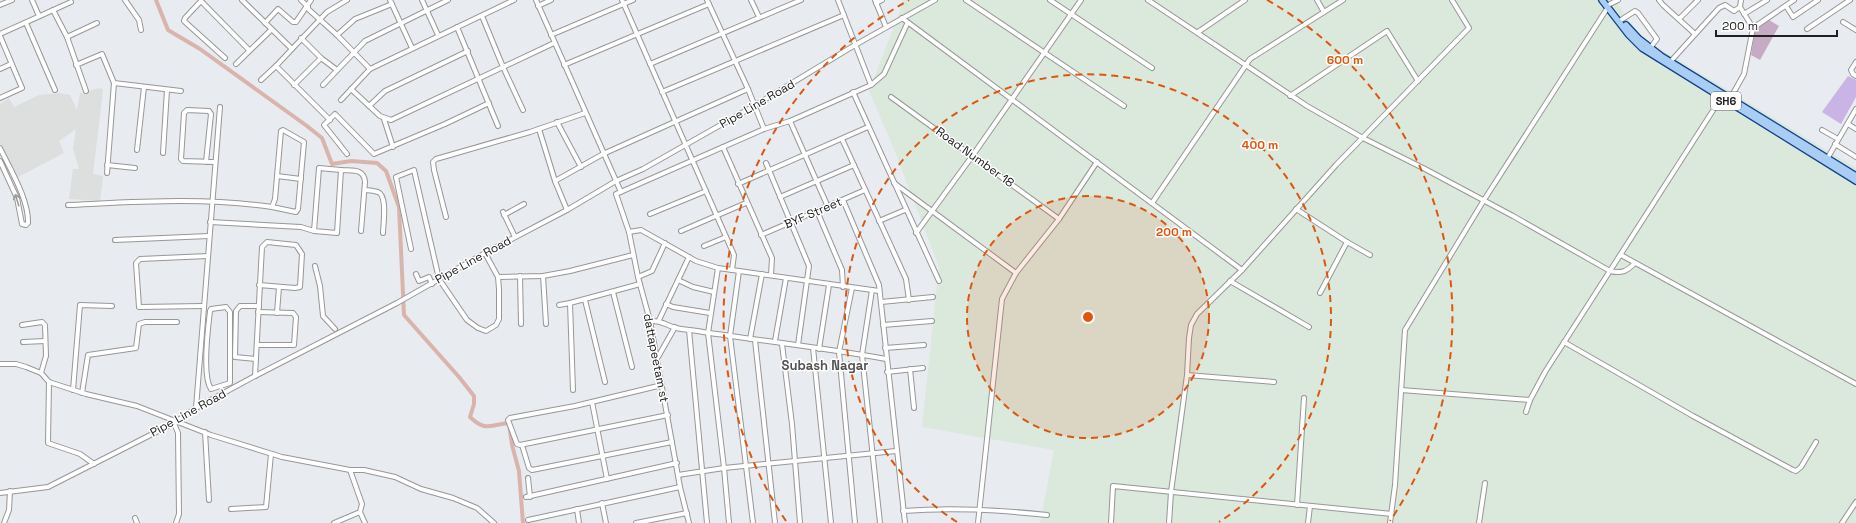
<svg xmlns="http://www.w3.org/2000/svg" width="1856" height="523" font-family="'Space Grotesk',sans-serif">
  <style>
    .residential { fill: #dddede }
    .industrial { fill: #dbe8dc }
    .grass { fill: #cab3e5 }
    .cemetery { fill: #c7abc4 }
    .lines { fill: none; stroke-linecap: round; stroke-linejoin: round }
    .canal { stroke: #d9b4ad; stroke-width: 4 }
    .minor-casing { stroke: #979797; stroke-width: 6 }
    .major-casing { stroke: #0f408e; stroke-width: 8 }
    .minor { stroke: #fff; stroke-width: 4 }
    .major { stroke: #a9cdf3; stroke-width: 5.5 }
    .oneway { stroke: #9b9b9b }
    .ring { fill: none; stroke: #de560d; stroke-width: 2; stroke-dasharray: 7 5 }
    .labels { text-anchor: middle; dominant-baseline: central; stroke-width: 3; stroke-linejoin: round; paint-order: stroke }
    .shield { fill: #fff; stroke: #636363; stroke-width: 1 }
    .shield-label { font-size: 11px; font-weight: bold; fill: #202020 }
    .street-label { font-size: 12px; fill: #202020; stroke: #fff }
    .neighbourhood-label { font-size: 13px; font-weight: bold; fill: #535353; stroke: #fff }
    .centre { fill: #de560d; stroke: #fff; stroke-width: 2 }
    .ring-label { font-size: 12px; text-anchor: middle; font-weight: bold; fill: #de560d; stroke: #fff; stroke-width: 3; stroke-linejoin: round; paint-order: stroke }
  </style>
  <rect width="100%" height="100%" fill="#e8ebf0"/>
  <!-- residential -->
  <path class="residential" d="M100 88 103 90 93 174 103 176 100 201 69 199 73 169H79L73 148 76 129 59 141 64 153 18 177 0 143V104L9 98 14 107 39 95 60 93 70 95 77 110 80 93Z"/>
  <!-- industrial -->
  <path class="industrial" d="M904 0H1615L1639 36 1856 168V523H1040L1054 450 922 427 939 267 894 149 869 91Z"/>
  <!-- grass -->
  <path class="grass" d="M1848 76 1856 80V97L1841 124 1822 112Z"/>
  <!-- cemetery -->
  <path class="cemetery" d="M1769 20 1779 26 1760 60 1751 55 1755 30Z"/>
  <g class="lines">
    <!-- canal -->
    <path class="canal" d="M156 0 168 30 200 49 307 126 322 138 332 164 351 161 377 163 386 171 399 207 404 315 459 377 474 396V404L470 417C486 432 489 425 509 423L512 445 519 471 523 523"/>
    <!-- minor casing -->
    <g class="minor-casing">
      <g id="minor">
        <path d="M32 0 39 16"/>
        <path d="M125 0 139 20 141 30"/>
        <path d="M242 0 292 49 276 66 330 120"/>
        <path d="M301 0 308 7"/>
        <path d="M390 0 412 48"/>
        <path d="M422 0 438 35"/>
        <path d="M536 0 621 192"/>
        <path d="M622 0 734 255 732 270"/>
        <path d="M707 0 748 89 764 129"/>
        <path d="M751 0 759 17"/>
        <path d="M838 0 871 85"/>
        <path d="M875 0 886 27"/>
        <path d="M966 0 1124 106"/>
        <path d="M1050 0 1152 68"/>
        <path d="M1148 0 1307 106 1363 138 1425 169 1513 216 1610 271C1622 274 1627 271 1635 263"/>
        <path d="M1317 0 1324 12"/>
        <path d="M1659 0 1663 5 1695 34"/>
        <path d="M1741 0 1740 7 1753 28"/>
        <path d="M876 3 882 0"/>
        <path d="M1610 4 1618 0"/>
        <path d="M0 5 12 0"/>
        <path d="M538 6 551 0"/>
        <path d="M1786 6 1793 17 1818 0"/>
        <path d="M307 8 337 35 355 19 392 4"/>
        <path d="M53 10 67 37 86 91"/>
        <path d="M1744 14 1767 0"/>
        <path d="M482 16 503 67 523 110"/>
        <path d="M902 18 1242 270"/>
        <path d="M1679 19 1698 0"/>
        <path d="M1621 20 1635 11 1638 13 1657 39 1650 48"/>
        <path d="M1843 22 1856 30"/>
        <path d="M26 23 55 90"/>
        <path d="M265 23 278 9 293 22H296L311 0"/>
        <path d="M457 27 498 126"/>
        <path d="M1807 29 1850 0"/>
        <path d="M1198 32 1245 0"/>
        <path d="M0 34 71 2"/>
        <path d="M337 35 370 69"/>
        <path d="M551 35 633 0"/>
        <path d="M0 36 22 88 0 98"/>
        <path d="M67 37 97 23"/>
        <path d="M301 38 321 58"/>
        <path d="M292 49 327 12 347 0"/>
        <path d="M225 58 184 21 185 18 201 1 249 50"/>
        <path d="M1671 61 1719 8 1725 5 1734 11 1740 7"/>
        <path d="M1856 62 1851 70 1853 74 1856 76"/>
        <path d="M236 64 271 30"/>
        <path d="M650 64 801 0"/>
        <path d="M76 65 102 54 114 83 107 173"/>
        <path d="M564 65 709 4"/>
        <path d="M0 69 11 64"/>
        <path d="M261 80 276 66"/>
        <path d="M114 83 181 91"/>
        <path d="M294 85 321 58 337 70"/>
        <path d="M323 85 365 41 448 0"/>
        <path d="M351 89 380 116 391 120 554 43"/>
        <path d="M662 92 844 15"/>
        <path d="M853 92 939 281"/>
        <path d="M1290 96 1387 31 1418 81"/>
        <path d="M891 97 1059 219"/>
        <path d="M1730 99 1744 74 1753 28 1794 0"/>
        <path d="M341 100 370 69 514 0"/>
        <path d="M369 106 385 91 468 51"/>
        <path d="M384 119 393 147"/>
        <path d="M790 121 828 207"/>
        <path d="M557 122 581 167"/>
        <path d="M1848 124 1856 129"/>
        <path d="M539 129 555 181 567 210"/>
        <path d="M1822 130 1838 139"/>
        <path d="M842 139 906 279 909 300"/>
        <path d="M1835 144 1856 157"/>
        <path d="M723 147 772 258 771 275"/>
        <path d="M0 148C10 169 29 200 28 223L26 225 22 224 17 198 0 161"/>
        <path d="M137 150 144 87"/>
        <path d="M163 153 167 90"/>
        <path d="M347 154 324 125 335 114 374 154 445 124 489 103"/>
        <path d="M1827 159 1856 109"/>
        <path d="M206 162 211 114 209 111 187 110 184 113 181 159 183 161 215 162"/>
        <path d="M766 163 809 266 798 345"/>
        <path d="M107 165 135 168"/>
        <path d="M341 170C352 171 364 168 365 182L361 231"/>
        <path d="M277 176 301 179"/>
        <path d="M555 181 603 154 748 89"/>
        <path d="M894 183 1016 273"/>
        <path d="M738 184 868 127"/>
        <path d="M365 190C369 190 374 191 378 192 388 196 383 225 383 233"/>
        <path d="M780 197 854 165"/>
        <path d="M843 200 879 285 905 523"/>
        <path d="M1152 203 1250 59 1343 0"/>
        <path d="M68 205C135 202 204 197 272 207L275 199 281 131 283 130 304 142 298 209 296 212 272 207"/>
        <path d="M1296 209 1347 242 1370 255"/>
        <path d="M817 211 842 270 843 287"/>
        <path d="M503 212 515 237"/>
        <path d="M650 214 706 191"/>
        <path d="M504 215 524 204"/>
        <path d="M446 217 434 170 433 162 436 159 530 132 585 113"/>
        <path d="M879 221 905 210"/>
        <path d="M210 222 301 227 314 231 319 168 341 170 337 233 314 231"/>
        <path d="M681 231 746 203"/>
        <path d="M629 232 641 230 696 261 718 268 879 291"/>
        <path d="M916 233 973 155 1081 0"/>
        <path d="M761 235 865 190"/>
        <path d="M115 240 209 236"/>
        <path d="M704 246 726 237"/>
        <path d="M411 249 396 177 414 170 439 279 467 320 478 328 486 331 496 325 499 319V289L498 277 485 253"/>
        <path d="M1621 255 1856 384"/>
        <path d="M315 266 320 286 323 316 335 329"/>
        <path d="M718 268 708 333 724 468 729 523"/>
        <path d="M739 271 730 336 753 523"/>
        <path d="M416 274 419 281 429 277 432 284"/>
        <path d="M520 276 521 324"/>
        <path d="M543 276 546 324"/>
        <path d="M498 277 543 276 570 271 633 255"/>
        <path d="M638 277 652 271 665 243"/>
        <path d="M678 280 693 287 714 292"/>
        <path d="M1230 281 1309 327"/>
        <path d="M852 288 839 352 855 523"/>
        <path d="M872 290 862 355 880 523"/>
        <path d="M613 292 632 367"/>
        <path d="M1320 293 1347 242"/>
        <path d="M585 300 605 382"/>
        <path d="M881 302 933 297"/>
        <path d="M666 304 673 307 710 313"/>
        <path d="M559 305 570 303"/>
        <path d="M203 306 139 307 136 263 140 259 208 256"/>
        <path d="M226 307 230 312V383L211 389C202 376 208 327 210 311L211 309Z"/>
        <path d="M277 313 279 287"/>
        <path d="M659 320 689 257"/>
        <path d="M650 321C662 320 665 325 676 328 684 330 694 330 703 332 764 341 825 348 886 359"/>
        <path d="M22 325 42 322 45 325 46 356 41 373"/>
        <path d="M883 325 932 321"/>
        <path d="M689 330 707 523"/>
        <path d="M750 339 762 274"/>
        <path d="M755 340 775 523"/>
        <path d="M775 341 786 278"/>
        <path d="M23 342 45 341"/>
        <path d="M1564 342 1693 416 1793 470 1796 471 1801 467 1816 442"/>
        <path d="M782 344 792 424 800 523"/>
        <path d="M257 345H294L296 317 293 313 258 312"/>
        <path d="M813 348 831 523"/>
        <path d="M885 348 924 345"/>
        <path d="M819 349 829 285"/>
        <path d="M658 357 675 327"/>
        <path d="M256 359 235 357 236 311 240 306H259"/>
        <path d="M0 364H16L26 367 41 373 49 382 86 394 137 406 211 435 282 457 350 470H364L395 477 421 489 453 498 477 508 494 523"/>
        <path d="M910 369 914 408"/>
        <path d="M887 372 923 368"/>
        <path d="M1187 375 1274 382"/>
        <path d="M255 376 262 247 267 242 296 245 302 254 300 287 295 288 259 285"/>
        <path d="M49 382 48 443 80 454 94 464"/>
        <path d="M662 385 575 406 510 418 508 420 517 444 520 445 668 415"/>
        <path d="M73 390 80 305 112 306"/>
        <path d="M573 390 570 303 640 284"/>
        <path d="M1401 390 1530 400 1545 372 1721 98"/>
        <path d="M82 393 88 355 136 348 139 324 145 322H177"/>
        <path d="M592 402 607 479"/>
        <path d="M196 408 220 107"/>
        <path d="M1526 412 1530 400"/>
        <path d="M174 423 178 433 179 514 176 523"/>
        <path d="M205 432 209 500"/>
        <path d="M522 445 529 468 532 470 672 442"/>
        <path d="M350 470 362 504 360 512 365 523"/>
        <path d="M678 475 724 468 896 451"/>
        <path d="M528 478 530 497"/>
        <path d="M0 493 48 487 174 423 196 408 255 376 397 303 485 253 567 210 616 181 643 169 754 106 855 45 935 0"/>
        <path d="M526 497 677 463"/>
        <path d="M602 503 606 523"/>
        <path d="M1297 505 1304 398"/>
        <path d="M231 509 266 507 271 454"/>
        <path d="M577 509 579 523"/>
        <path d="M903 511C953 507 998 510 1047 515"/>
        <path d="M135 518 137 523"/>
        <path d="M528 520 680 487"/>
        <path d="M4 523 9 510 10 491"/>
        <path d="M334 523 360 512"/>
        <path d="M636 523 687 513"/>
        <path d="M689 523 680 487 650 321 638 277 629 232 616 194 764 129 790 121 871 85 884 74 907 24"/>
        <path d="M978 523 1002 299 1016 273 1059 219 1097 162"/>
        <path d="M1111 523 1113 486 1392 514"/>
        <path d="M1169 523 1171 492 1187 375 1189 338 1191 325 1197 314 1242 270 1336 165 1469 28 1452 0"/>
        <path d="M1308 523 1310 506"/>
        <path d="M1390 523 1395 485 1405 330 1484 200 1608 7"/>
        <path d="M1479 523 1485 483"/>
        <path d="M1842 523 1856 502"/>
      </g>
    </g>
    <!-- major casing -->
    <g class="major-casing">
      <g id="major">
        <path d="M1602 0 1629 35 1642 48 1856 181"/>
        <path d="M1626 25 1639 39 1661 56 1856 176"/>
      </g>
    </g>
    <!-- minor -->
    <use href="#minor" class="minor"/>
    <!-- major -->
    <use href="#major" class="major"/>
  </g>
  <!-- one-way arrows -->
  <defs><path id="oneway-shaft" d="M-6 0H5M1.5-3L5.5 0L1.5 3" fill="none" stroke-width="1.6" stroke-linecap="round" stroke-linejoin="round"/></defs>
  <use class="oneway" href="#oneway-shaft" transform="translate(17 200) rotate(-107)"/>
  <!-- distance rings -->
  <circle cx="1088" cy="317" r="121" fill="#de560d" fill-opacity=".12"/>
  <g class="ring">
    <circle cx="1088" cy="317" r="121"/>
    <path d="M957 522A243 243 0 1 1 1219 522"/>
    <path d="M786 521A364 364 0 0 1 909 0M1267 0A364 364 0 0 1 1390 521"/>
  </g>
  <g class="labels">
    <!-- shield labels -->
    <rect class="shield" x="1711" y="92" width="30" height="18" rx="3"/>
    <g class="shield-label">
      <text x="1726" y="101">SH6</text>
    </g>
    <!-- street labels -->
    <g class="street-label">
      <text transform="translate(757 104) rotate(-30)">Pipe Line Road</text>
      <text transform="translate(975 157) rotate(36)">Road Number 18</text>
      <text transform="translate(813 213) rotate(-23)">BYF Street</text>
      <text transform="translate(473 260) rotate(-29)">Pipe Line Road</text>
      <text transform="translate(656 358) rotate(79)">dattapeetam st</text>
      <text transform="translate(188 413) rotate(-29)">Pipe Line Road</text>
    </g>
    <!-- neighbourhood labels -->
    <g class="neighbourhood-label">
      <text x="825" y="365">Subash Nagar</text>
    </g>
  </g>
  <circle cx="1088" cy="317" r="6" class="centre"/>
  <g class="ring-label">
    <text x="1345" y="64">600 m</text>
    <text x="1260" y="149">400 m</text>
    <text x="1174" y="236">200 m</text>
  </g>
  <!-- scale -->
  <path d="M1716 30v6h121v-6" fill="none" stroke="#202020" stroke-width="2"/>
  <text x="1722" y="30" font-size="12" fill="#202020" stroke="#ffffff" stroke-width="3" paint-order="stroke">200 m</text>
</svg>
